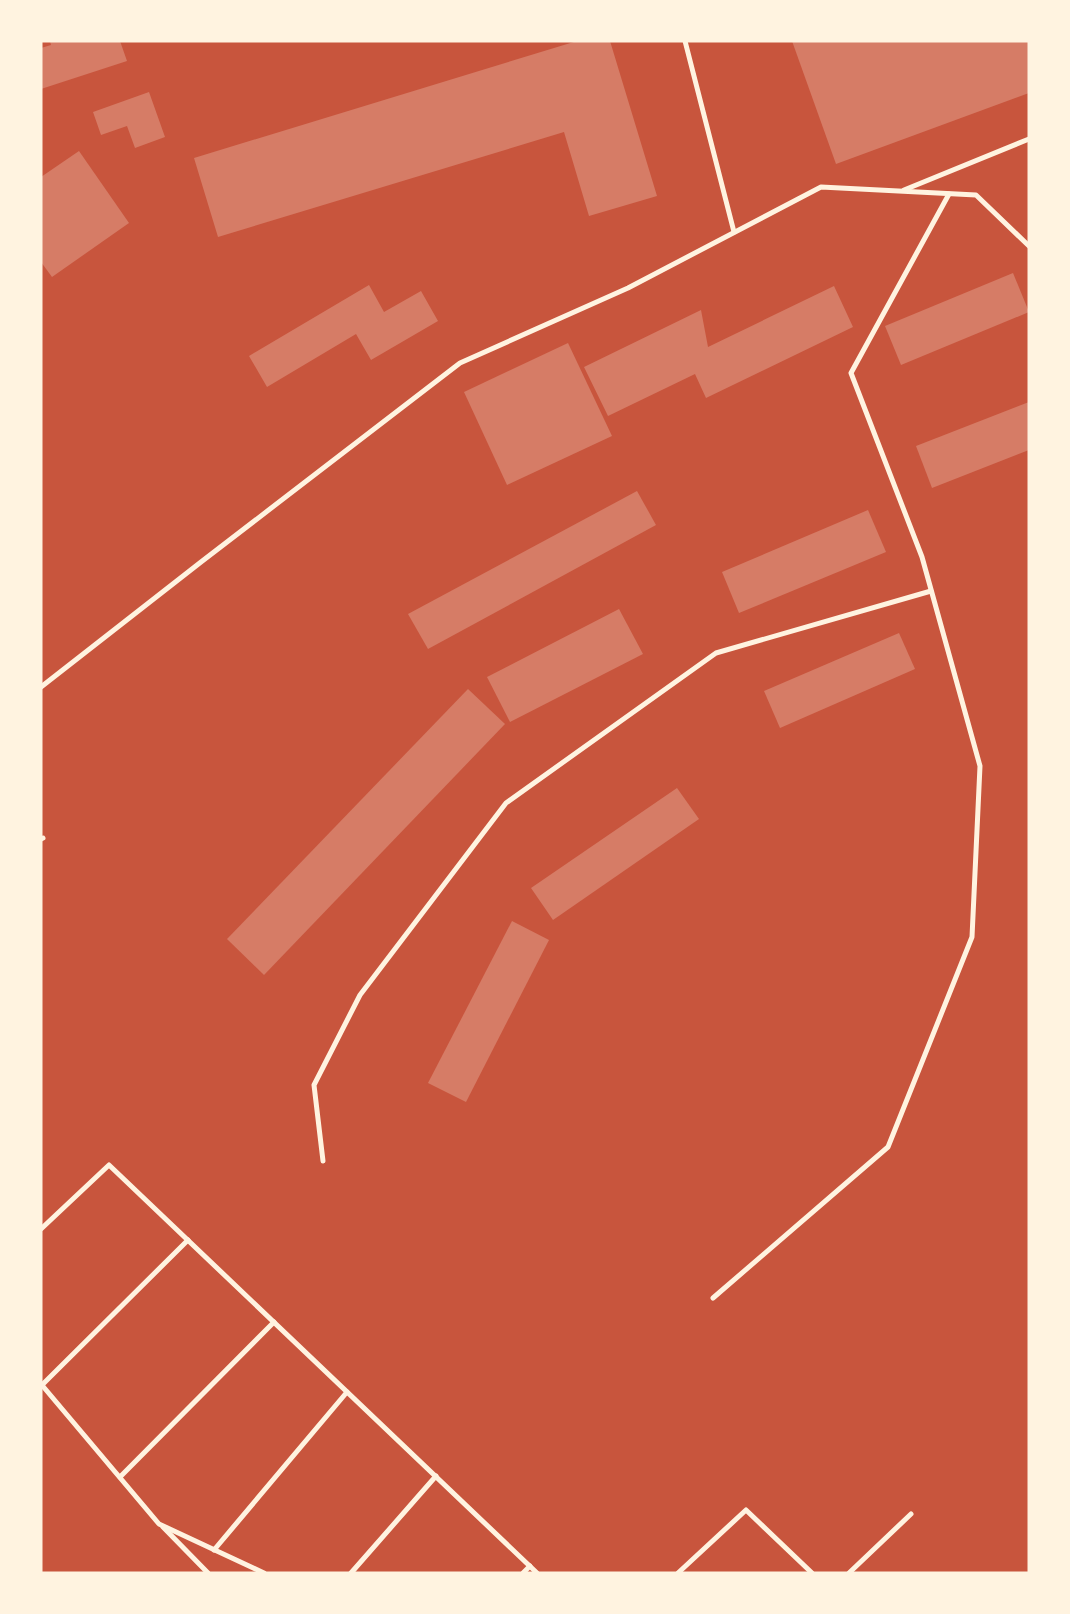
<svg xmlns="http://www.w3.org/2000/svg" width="1070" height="1614" font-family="'Titillium Web',sans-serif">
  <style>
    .building { fill: #d67c66 }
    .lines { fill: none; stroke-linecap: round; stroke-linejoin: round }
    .minor { stroke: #fff3e0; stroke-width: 5 }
  </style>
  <rect width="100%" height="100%" fill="#c8553d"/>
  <!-- building -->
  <g class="building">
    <path d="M50 41H120L127 61 41 89V48L51 45Z"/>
    <path d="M577 41H610L657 196 589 216 564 132 218 237 194 158Z"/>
    <path d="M792 41H1029V93L836 164Z"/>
    <path d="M149 92 165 137 135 148 127 126 101 135 93 112Z"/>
    <path d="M79 151 129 223 52 277 41 262V177Z"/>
    <path d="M1013 273 1029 312 901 365 885 326Z"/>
    <path d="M369 285 384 312 421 291 438 321 371 360 356 334 267 387 249 356Z"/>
    <path d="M834 286 853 327 706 398 695 374 608 416 584 367 701 310 708 347Z"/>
    <path d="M568 343 612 436 507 485 464 392Z"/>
    <path d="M1029 402V450L932 488 916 446Z"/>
    <path d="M637 491 656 525 428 649 408 614Z"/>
    <path d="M868 510 886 552 739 613 722 572Z"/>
    <path d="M619 609 643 654 510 722 487 677Z"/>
    <path d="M899 633 915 669 780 728 764 691Z"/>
    <path d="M468 689 505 724 264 975 227 939Z"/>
    <path d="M677 788 699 819 553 920 531 888Z"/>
    <path d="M512 921 549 940 466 1102 428 1083Z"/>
  </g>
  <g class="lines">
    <!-- minor -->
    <g class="minor">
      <path d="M685 41 734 232"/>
      <path d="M904 190 1029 139"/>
      <path d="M41 687 201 562 460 363 628 288 821 187 976 195 1029 246"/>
      <path d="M41 839 43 838"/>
      <path d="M323 1161 314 1085 360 995 506 803 716 653 931 591"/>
      <path d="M41 1229 109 1165 537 1573"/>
      <path d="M713 1298 888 1147 972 937 980 766 922 557 851 373 949 194"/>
      <path d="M41 1384 159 1524 264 1573"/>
      <path d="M42 1385 188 1240"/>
      <path d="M120 1477 274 1322"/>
      <path d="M163 1527 208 1573"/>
      <path d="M214 1550 347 1392"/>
      <path d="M351 1573 436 1476"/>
      <path d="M523 1573 530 1566"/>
      <path d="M678 1573 746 1510 812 1573"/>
      <path d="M849 1573 911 1514"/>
    </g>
  </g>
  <!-- border -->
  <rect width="1070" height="1614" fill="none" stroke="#fff3e0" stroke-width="85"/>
</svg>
